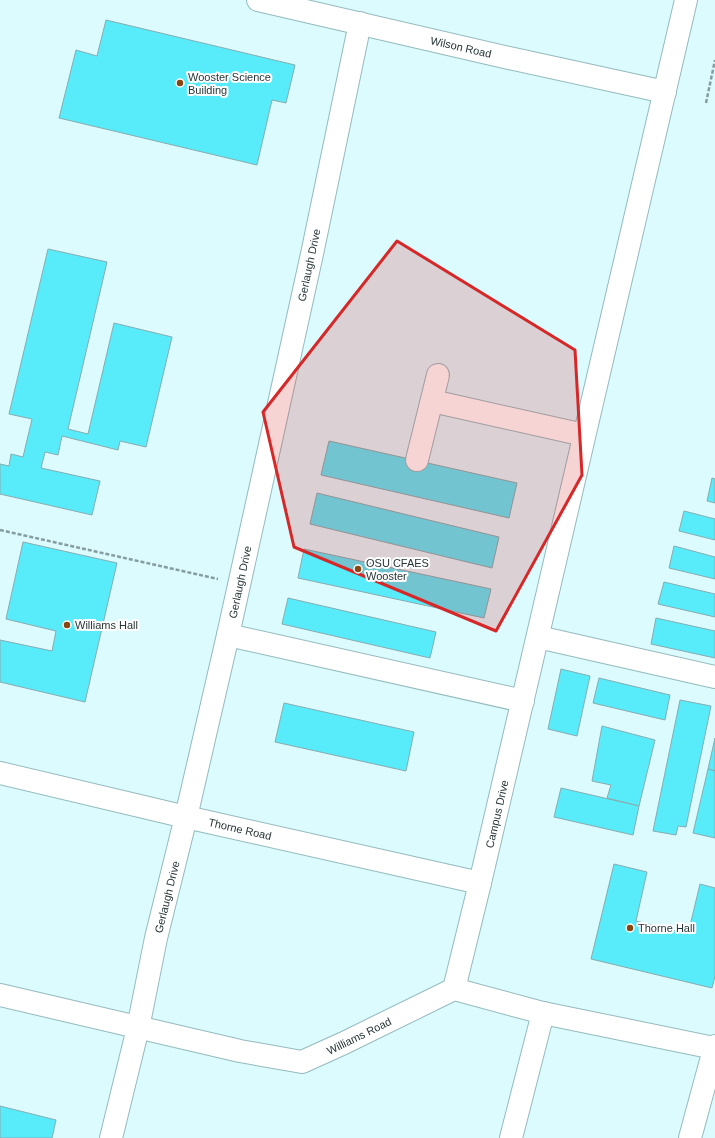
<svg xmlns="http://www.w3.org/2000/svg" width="715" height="1138" font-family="Arial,sans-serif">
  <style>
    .building { fill: #58ecfb; stroke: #86acb0 }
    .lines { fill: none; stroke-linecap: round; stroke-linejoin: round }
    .minor-casing { stroke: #94babe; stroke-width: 24 }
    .path { stroke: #869da0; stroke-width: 2.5; stroke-dasharray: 4 2; stroke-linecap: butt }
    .minor { stroke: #fff; stroke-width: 22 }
    .marked { fill: #d62828; fill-opacity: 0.2; stroke: #d62828; stroke-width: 3; stroke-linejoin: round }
    .poi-dot { fill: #884711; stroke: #fff; stroke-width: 1.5 }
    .labels { text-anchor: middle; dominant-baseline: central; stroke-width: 4; stroke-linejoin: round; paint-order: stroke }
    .street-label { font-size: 11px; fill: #263537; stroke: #fff }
    .poi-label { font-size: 11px; fill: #263537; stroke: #fff; text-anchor: start }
  </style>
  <rect width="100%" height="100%" fill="#dcfbfe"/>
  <!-- building -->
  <g class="building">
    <path d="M106 20 295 65 286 103 272 100 257 165 59 118 76 50 97 56Z"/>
    <path d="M48 249 107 262 68 429 88 434 114 323 172 337 146 447 120 441 118 450 62 436 58 455 45 452 41 468 100 481 92 515 0 494V464L9 466 11 454 23 457 32 419 9 414Z"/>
    <path d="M329 441 517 483 509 518 321 475Z"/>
    <path d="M712 478 715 479V503L707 501Z"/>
    <path d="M317 493 499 537 492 568 310 524Z"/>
    <path d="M684 511 715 519V540L679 531Z"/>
    <path d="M23 542 117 563 85 702 0 682V640L52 651 56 631 6 619Z"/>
    <path d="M674 546 715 557V579L669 568Z"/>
    <path d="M304 549 491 589 484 618 298 578Z"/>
    <path d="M664 582 715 594V617L658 604Z"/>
    <path d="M288 598 436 632 430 658 282 624Z"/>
    <path d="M656 618 715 631V658L651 644Z"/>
    <path d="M561 669 590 676 577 736 548 729Z"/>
    <path d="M599 678 670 695 665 720 593 703Z"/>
    <path d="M680 700 711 706 686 827 678 826 676 835 653 831Z"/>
    <path d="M284 703 414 732 406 771 275 742Z"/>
    <path d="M602 726 655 740 639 806 607 798 611 785 592 781Z"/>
    <path d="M715 738V771L708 769Z"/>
    <path d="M708 769 715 771V838L693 833Z"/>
    <path d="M561 788 639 806 633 835 554 817Z"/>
    <path d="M614 864 647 872 636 921 688 934 700 884 715 888V976L712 988 591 959Z"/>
    <path d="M0 1106 56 1120 52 1138H0Z"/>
  </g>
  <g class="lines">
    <!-- minor casing -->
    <g class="minor-casing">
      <g id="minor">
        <path d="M258 0 509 58 665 92"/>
        <path d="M432 401 584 435"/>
        <path d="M417 460 438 375"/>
        <path d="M228 635 523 701"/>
        <path d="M538 637 715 677"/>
        <path d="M0 773 186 817 480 883"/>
        <path d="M454 989 480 883 686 0"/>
        <path d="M0 995 240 1051 302 1062 344 1043 454 989 543 1013 714 1048"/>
        <path d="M111 1138 138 1028 156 938 186 817 228 635 312 254 360 23"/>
        <path d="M511 1138 543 1013"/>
        <path d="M690 1138 715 1046"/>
      </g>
    </g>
    <!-- path -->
    <g class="path">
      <path d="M706 103 715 60"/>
      <path d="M0 530 218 579"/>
    </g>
    <!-- minor -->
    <use href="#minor" class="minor"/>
  </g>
  <!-- marked area -->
  <path class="marked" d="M397 241 575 350 582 475 496 631 294 547 263 412Z"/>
  <!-- markers -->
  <g class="poi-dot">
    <circle cx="180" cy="83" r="4"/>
    <circle cx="358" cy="569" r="4"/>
    <circle cx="67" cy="625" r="4"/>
    <circle cx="630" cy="928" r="4"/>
  </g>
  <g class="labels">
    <!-- street labels -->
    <g class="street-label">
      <text transform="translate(461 47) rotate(13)">Wilson Road</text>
      <text transform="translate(309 265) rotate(-78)">Gerlaugh Drive</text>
      <text transform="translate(240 582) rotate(-78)">Gerlaugh Drive</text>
      <text transform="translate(497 814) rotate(-77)">Campus Drive</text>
      <text transform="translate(240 829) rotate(13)">Thorne Road</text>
      <text transform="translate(167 897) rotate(-76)">Gerlaugh Drive</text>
      <text transform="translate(359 1036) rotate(-26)">Williams Road</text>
    </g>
    <!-- poi labels -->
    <g class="poi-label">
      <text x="188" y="77">Wooster Science<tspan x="188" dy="13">Building</tspan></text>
      <text x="366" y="563">OSU CFAES<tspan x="366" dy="13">Wooster</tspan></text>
      <text x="75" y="625">Williams Hall</text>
      <text x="638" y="928">Thorne Hall</text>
    </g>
  </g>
</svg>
